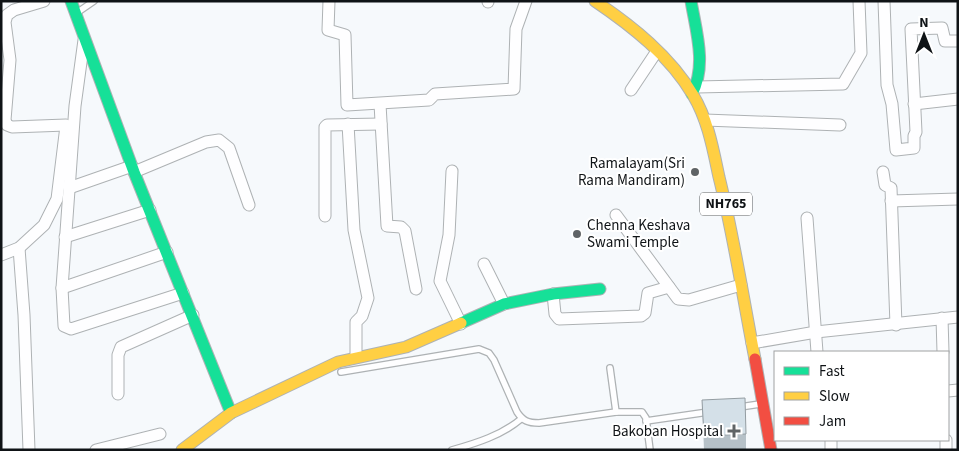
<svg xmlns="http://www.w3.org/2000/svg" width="959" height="451" font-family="'Source Sans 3',sans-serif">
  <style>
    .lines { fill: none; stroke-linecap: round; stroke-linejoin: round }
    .lane-casing { stroke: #aeb2b4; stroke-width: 8 }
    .street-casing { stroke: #aeb2b4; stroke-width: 13 }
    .fast-casing { stroke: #aeb2b4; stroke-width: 13 }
    .slow-casing { stroke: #aeb2b4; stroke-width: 13 }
    .jam-casing { stroke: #aeb2b4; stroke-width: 13 }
    .lane { stroke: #fefeff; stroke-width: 5.5 }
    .street { stroke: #fefeff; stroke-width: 11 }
    .fast { stroke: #16e098; stroke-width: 11 }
    .slow { stroke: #ffcf43; stroke-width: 11 }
    .jam { stroke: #f24e42; stroke-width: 11 }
    .wall { fill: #b6c1c8 }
    .building { fill: #d4e0e8; stroke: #949da2 }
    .poi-dot { fill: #606466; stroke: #fff; stroke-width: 2 }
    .labels { text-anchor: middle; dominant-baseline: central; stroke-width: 4; stroke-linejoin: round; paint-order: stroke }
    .shield { fill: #fff; stroke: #575a5c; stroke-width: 1 }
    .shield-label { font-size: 14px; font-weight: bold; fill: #0f1316 }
    .poi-label { font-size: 15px; fill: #0f1316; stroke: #fff; text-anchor: end }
  </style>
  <rect width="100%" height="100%" fill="#f6f9fc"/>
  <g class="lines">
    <!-- lane casing -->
    <g class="lane-casing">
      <g id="lane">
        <path d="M78 12 94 1"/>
        <path d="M610 368 616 412"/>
        <path d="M341 372 479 349 489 353 494 360 517 412C523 421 528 423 539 423L616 412H642L646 418 650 450"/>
        <path d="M740 407 760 404"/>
        <path d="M646 421 708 412"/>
        <path d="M452 450C477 443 502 435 521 419"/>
      </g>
    </g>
    <!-- street casing -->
    <g class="street-casing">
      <g id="street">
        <path d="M44 1 14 10 7 15 5 22 10 60 5 120 7 125 12 127 66 125"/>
        <path d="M329 1 328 30 345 35 347 105 429 100 435 94 514 89 516 29 526 1"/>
        <path d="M884 1 887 85 892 104 896 150 914 148V136L916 132 911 29 942 28 945 41H958"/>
        <path d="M488 2V1"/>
        <path d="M84 40 75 106 62 288 64 326 71 329 183 293"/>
        <path d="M697 87 843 84 861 53 859 1"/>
        <path d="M631 90 657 51"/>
        <path d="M380 104 387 226 401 227 405 231 416 289"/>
        <path d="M914 104 958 99"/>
        <path d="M705 120 840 125"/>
        <path d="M348 124 354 230 368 298 362 316 356 322V357"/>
        <path d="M452 171 449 235 440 281 461 324"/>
        <path d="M134 172 206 142 219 140 229 148 249 205"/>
        <path d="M883 172 885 185 891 188 896 325"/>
        <path d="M69 188 132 166"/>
        <path d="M891 201 958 199"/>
        <path d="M616 215 678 299 689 300 741 285"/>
        <path d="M325 216V127L327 125 381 124"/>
        <path d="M807 218 817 352"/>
        <path d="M65 237 150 210"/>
        <path d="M19 248 24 315 29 450"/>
        <path d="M1 255 19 248 44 225 57 199 66 126"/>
        <path d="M484 264 504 304"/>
        <path d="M62 288 167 252"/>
        <path d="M553 294 555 314 559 319 641 316 645 313 648 293 669 287"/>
        <path d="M942 318 943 352"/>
        <path d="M752 343 816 332 958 317"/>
        <path d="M948 391 958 390"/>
        <path d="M118 394V355L121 347 193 315"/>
        <path d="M831 440V450"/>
        <path d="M946 440V450"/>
        <path d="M96 450 160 434"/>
      </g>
    </g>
    <!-- fast casing -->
    <g class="fast-casing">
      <g id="fast">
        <path d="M71 1 134 172 231 413"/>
        <path d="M691 1C696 31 707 65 692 94"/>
        <path d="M461 323 504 304 553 294 600 289"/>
      </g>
    </g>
    <!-- slow casing -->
    <g class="slow-casing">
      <g id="slow">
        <path d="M595 1C632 26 670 56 693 95 708 120 713 149 719 177 734 237 743 298 755 359"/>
        <path d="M182 450 231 413 338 362 406 347 461 323"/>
      </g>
    </g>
    <!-- jam casing -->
    <g class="jam-casing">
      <path id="jam" d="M755 359 771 450"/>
    </g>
    <!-- lane -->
    <use href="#lane" class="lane"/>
    <!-- street -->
    <use href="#street" class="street"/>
    <!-- fast -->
    <use href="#fast" class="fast"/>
    <!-- slow -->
    <use href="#slow" class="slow"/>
    <!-- jam -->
    <use href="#jam" class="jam"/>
  </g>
  <!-- wall -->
  <path class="wall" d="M702 400 746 434V450H704Z"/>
  <!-- building -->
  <path class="building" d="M745 398 746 434 704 436 702 400Z"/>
  <!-- markers -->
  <g class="poi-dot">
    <circle cx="695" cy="172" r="5"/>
    <circle cx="577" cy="234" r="5"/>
    <path d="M731.5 423.5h5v5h5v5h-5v5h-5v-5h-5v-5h5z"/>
  </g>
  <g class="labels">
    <!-- shield labels -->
    <rect class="shield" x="700" y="192.5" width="52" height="23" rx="4"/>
    <g class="shield-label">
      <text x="726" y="204">NH765</text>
    </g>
    <!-- poi labels -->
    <g class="poi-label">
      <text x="685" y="163">Ramalayam(Sri<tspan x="685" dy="17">Rama Mandiram)</tspan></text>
      <text x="587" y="225" text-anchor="start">Chenna Keshava<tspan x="587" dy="17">Swami Temple</tspan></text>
      <text x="723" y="431">Bakoban Hospital</text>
    </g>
  </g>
  <!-- border -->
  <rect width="959" height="451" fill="none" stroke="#0f1316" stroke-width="5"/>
  <!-- legend -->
  <rect x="774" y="351" width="175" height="90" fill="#ffffff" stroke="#9fa1a2"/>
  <rect x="784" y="367" width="25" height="8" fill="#16e098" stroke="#9fa1a2"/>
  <text x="819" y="376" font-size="15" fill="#0f1316">Fast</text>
  <rect x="784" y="392" width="25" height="8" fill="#ffcf43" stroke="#9fa1a2"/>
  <text x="819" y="401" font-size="15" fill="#0f1316">Slow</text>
  <rect x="784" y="417" width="25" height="8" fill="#f24e42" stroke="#9fa1a2"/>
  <text x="819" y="426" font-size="15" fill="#0f1316">Jam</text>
  <!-- north arrow -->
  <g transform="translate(924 35)" stroke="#ffffff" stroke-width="4" paint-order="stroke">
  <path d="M0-4L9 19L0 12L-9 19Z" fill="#0f1316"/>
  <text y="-8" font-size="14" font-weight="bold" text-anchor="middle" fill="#0f1316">N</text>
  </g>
</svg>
